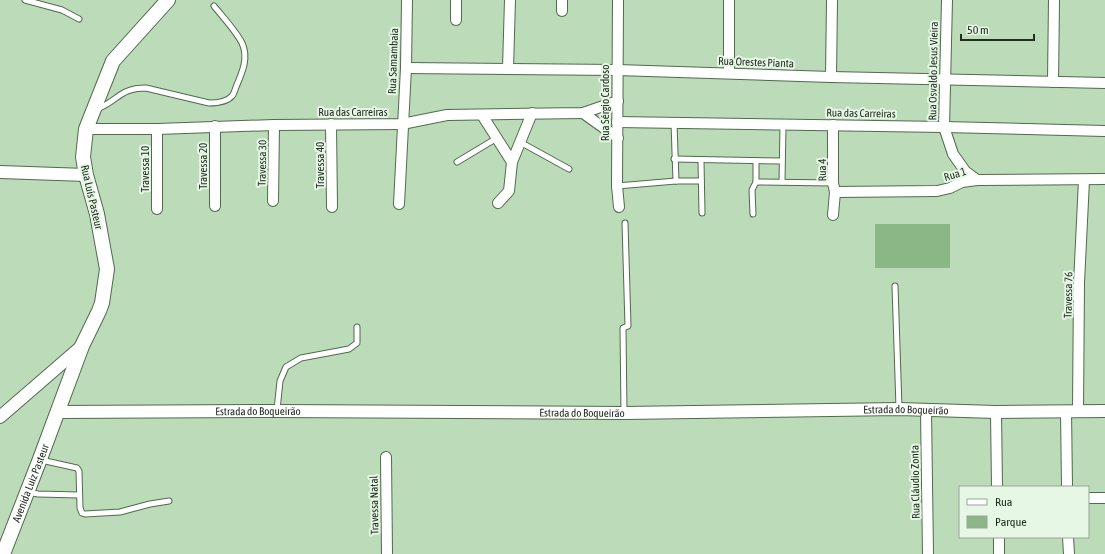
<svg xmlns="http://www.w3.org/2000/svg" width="1105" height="554" font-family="'Asap Condensed',sans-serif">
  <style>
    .green { fill: #8ab785 }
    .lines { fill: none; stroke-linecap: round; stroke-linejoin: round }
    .service-casing { stroke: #506b4d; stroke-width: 7 }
    .minor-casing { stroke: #506b4d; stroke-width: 12 }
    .tertiary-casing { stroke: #506b4d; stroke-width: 14 }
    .secondary-casing { stroke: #506b4d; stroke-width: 16 }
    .service { stroke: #fff; stroke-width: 5 }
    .minor { stroke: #fff; stroke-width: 10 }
    .tertiary { stroke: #fff; stroke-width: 12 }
    .secondary { stroke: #fff; stroke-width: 14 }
    .labels { text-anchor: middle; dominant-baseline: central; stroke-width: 4; stroke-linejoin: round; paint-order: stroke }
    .street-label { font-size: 11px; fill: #212d20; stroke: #e7f7e6 }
  </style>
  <rect width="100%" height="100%" fill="#bcdbb9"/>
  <!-- green -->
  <rect class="green" x="875" y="224" width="75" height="44"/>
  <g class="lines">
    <!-- service casing -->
    <g class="service-casing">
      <g id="service">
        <path d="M25 0 62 10 79 19"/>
        <path d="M97 109C118 101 119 88 146 88L209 103C217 103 227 102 232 96 234 94 235 90 236 87 242 73 249 58 242 43 236 31 222 16 214 6"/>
        <path d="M674 123 676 181"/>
        <path d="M520 142 569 169"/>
        <path d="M674 159 782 161"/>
        <path d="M701 161 702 213"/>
        <path d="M457 162 497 138"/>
        <path d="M756 182 833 183"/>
        <path d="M782 182 783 125"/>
        <path d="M617 186 676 181H701"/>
        <path d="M753 214 752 190 756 182V161"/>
        <path d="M895 286 899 408"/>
        <path d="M277 410 280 381 286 367 301 358 349 349 357 343V327"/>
        <path d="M624 413 623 328 628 326 625 223"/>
        <path d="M41 460 77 468 79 471 80 508 82 513 85 514 120 512 150 504 169 501"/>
        <path d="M28 492 38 494 79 495"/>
      </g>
    </g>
    <!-- minor casing -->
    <g class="minor-casing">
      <g id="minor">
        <path d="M618 0 617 186 619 207"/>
        <path d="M947 0 944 127 953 154 965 171 977 180"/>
        <path d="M562 11V0"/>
        <path d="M456 20V0"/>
        <path d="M406 68 617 70 831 77 1105 83"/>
        <path d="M508 68 510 0"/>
        <path d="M729 73V0"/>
        <path d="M831 77 832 0"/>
        <path d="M1053 82 1054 0"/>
        <path d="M583 113 618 138"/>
        <path d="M482 115 512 162"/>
        <path d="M617 122 944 127 1105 131"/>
        <path d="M331 124 332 207"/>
        <path d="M215 126V206"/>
        <path d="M86 129H157L274 125 402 124 447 115 583 113 618 101"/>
        <path d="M157 129V209"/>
        <path d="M835 192 937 191 950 188 962 182 977 180 1105 179"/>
        <path d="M273 201 274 125"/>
        <path d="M498 203 509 191 512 162 532 113"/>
        <path d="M399 204 406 68 407 0"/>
        <path d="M833 215 835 192 833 183V125"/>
        <path d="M926 410 928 554"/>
        <path d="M1078 410 1079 283 1084 180"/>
        <path d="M1066 411 1067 487"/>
        <path d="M996 412 997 487"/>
        <path d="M386 457 387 554"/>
        <path d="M1088 498H1105"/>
        <path d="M999 537V554"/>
        <path d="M1068 537 1069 554"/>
      </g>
    </g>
    <!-- tertiary casing -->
    <g class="tertiary-casing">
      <g id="tertiary">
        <path d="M0 172 86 175"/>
        <path id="s1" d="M58 412 277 411 624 413 899 409 996 412 1105 411"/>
        <path d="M0 417 82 346"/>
      </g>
    </g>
    <!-- secondary casing -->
    <g class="secondary-casing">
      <g id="secondary">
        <path id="s2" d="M3 554 40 459 82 346 99 311 102 303 107 269 97 214 86 175 83 157 86 129 113 61 168 0"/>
      </g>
    </g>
    <!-- service -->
    <use href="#service" class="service"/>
    <!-- minor -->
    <use href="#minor" class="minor"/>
    <!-- tertiary -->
    <use href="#tertiary" class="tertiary"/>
    <!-- secondary -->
    <use href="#secondary" class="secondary"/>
  </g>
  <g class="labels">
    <!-- street labels -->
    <g class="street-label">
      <text transform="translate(393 61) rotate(-88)">Rua Samambaia</text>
      <text transform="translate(756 62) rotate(2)">Rua Orestes Pianta</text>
      <text transform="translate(933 71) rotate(-89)">Rua Osvaldo Jesus Vieira</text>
      <text transform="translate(605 103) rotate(-90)">Rua Sérgio Cardoso</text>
      <text x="353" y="112">Rua das Carreiras</text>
      <text transform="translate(861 113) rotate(1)">Rua das Carreiras</text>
      <text transform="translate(262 163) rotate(-89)">Travessa 30</text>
      <text transform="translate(320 165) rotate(-90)">Travessa 40</text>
      <text transform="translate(203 166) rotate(-90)">Travessa 20</text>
      <text transform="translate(145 169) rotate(-90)">Travessa 10</text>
      <text transform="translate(822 170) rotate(-91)">Rua 4</text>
      <text transform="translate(955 174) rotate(-17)">Rua 1</text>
      <text transform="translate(92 197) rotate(77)">Rua Luís Pasteur</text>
      <text transform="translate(1068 295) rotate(-89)">Travessa 76</text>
      <text stroke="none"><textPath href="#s1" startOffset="848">Estrada do Boqueirão</textPath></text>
      <text stroke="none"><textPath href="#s1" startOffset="200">Estrada do Boqueirão</textPath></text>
      <text stroke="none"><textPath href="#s1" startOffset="524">Estrada do Boqueirão</textPath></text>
      <text transform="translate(915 482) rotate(-91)">Rua Cláudio Zonta</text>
      <text stroke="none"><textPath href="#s2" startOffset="76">Avenida Luiz Pasteur</textPath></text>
      <text transform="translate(374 505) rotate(-91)">Travessa Natal</text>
    </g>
  </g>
  <!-- legend -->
  <rect x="959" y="486" width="130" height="52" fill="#e7f7e6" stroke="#98a697"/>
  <rect x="967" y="499" width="20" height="6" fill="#ffffff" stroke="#98a697"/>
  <text x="995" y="506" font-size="12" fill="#212d20">Rua</text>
  <rect x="967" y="516" width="20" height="12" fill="#8ab785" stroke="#98a697"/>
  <text x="995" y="526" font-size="12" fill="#212d20">Parque</text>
  <!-- scale -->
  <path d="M961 34v6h73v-6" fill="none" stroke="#212d20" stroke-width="2"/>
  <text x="967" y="34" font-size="12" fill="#212d20" stroke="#e7f7e6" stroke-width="3" paint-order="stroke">50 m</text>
</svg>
